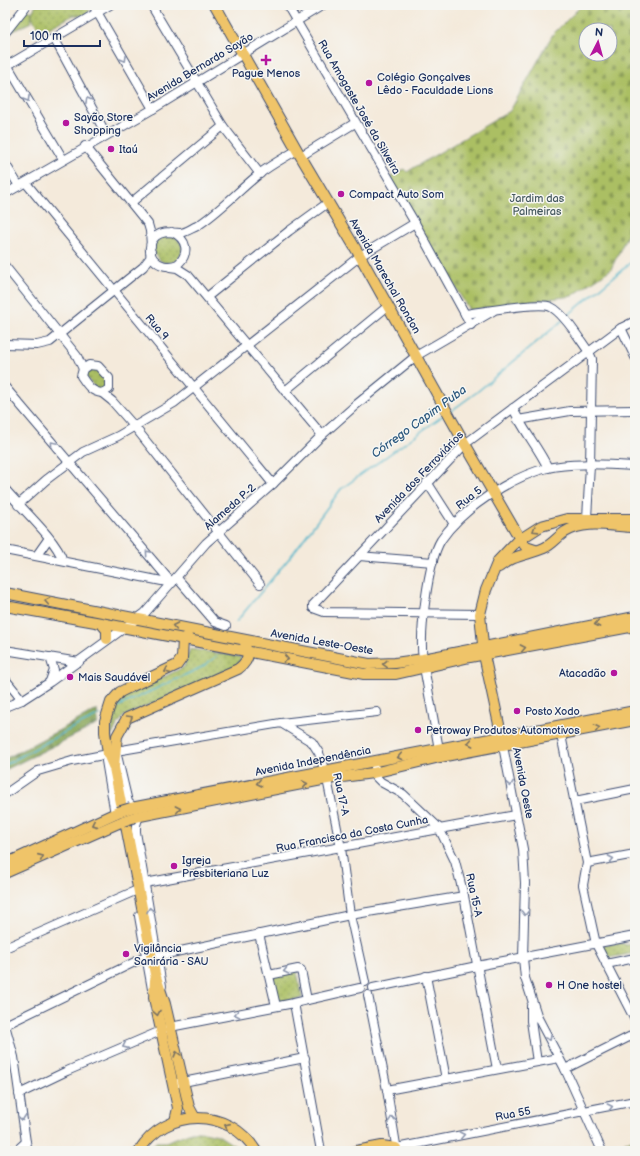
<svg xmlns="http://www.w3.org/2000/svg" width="640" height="1156" font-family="'Balsamiq Sans',sans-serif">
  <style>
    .grass { fill: url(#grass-dots); stroke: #637760 }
    .forest { fill: url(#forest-firs); stroke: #526a5c }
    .cemetery { fill: url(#cemetery-stones); stroke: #637760; fill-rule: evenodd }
    .garden { fill: #abbf63; stroke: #637760 }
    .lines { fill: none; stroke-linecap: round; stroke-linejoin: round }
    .stream { stroke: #4cb4ca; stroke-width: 1.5 }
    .minor-casing { stroke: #3c4b71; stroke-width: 10 }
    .major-casing { stroke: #3c4b71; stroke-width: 12 }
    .minor { stroke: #fff; stroke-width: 8 }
    .major { stroke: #efc469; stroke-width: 10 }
    .major-bridge-casing { stroke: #3c4b71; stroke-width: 12; stroke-linecap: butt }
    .major-bridge { stroke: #efc469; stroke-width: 10 }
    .oneway { stroke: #8d97ae }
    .oneway2 { stroke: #7a7263 }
    .poi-dot { fill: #b5179e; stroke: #f6f6f2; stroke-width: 1.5 }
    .labels { text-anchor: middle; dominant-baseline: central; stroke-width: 3; stroke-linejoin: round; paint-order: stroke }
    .street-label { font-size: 11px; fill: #1b2f5e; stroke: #f6f6f2 }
    .poi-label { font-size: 11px; fill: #1b2f5e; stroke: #f6f6f2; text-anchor: start }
    .park-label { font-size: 11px; fill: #465a60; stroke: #f6f6f2 }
    .water-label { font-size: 12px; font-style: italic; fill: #2a577e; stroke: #f6f6f2 }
  </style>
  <defs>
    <pattern id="grass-dots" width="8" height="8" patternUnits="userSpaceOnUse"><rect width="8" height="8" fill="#abbf63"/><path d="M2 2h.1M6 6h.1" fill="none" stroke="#8a9c55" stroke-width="1.8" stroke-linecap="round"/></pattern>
    <pattern id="forest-firs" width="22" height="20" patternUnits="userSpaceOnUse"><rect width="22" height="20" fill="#88a659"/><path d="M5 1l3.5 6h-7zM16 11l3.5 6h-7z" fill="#6e884d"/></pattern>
    <pattern id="cemetery-stones" width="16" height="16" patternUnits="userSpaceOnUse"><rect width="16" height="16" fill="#abbf63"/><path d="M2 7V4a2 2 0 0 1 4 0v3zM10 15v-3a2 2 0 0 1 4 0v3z" fill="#8a9c55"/></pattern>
  </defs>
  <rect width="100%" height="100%" fill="#f6f6f2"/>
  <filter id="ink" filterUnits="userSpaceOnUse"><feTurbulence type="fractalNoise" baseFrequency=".025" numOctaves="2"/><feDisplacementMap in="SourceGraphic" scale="8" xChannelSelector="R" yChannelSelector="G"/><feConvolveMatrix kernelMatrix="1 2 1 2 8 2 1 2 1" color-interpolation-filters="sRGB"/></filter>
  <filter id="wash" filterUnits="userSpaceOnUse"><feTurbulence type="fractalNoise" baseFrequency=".012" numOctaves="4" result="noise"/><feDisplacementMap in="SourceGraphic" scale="16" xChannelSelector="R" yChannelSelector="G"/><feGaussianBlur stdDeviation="0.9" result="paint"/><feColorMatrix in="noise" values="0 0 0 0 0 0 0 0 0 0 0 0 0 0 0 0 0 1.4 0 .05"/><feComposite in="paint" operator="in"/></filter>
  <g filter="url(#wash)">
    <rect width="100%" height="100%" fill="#f4eadb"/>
    <!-- grass -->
    <g class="grass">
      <path d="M36 5H86L90 10 85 16 74 15 41 32 32 18V12Z"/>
      <circle cx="168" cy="249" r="14"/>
      <path d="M93 366 108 382 100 392 96 389 84 374Z"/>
      <path d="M190 649 241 657 240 661 236 666 124 716 117 725 111 738C113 719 111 707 127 695L184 667Z"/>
      <path d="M621 943 627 945 635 944V953L608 958 602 949 603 945Z"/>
      <path d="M297 971 302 998 277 1002 272 977Z"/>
      <path d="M191 1132H204L218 1135 238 1148 251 1151H147L156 1142H166Z"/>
    </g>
    <!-- forest -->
    <path class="forest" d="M97 710 98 724 5 770V759Z"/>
    <!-- cemetery -->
    <path class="cemetery" d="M582 5H635V223L632 225 611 269 572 296 469 310 390 177 404 169 407 172 415 167 510 111 553 34ZM586 30H610V54H586Z"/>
    <!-- garden -->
    <g class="garden">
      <path d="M27 9 32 12 31 22 9 33Z"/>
      <path d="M635 1140V1151H627L625 1141Z"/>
    </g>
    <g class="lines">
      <!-- stream -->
      <g class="stream">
        <path d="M567 316 635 259"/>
        <path d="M451 411 477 392 563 320"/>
        <path d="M236 622 291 556 341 489 444 415"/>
        <path d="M117 707 202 667 217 656"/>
        <path d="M5 765 74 727 100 715"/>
      </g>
    </g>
  </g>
  <g filter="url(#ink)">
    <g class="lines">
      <!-- minor casing -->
      <g class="minor-casing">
        <g id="minor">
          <path d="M93 5 153 109"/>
          <path d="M151 5 223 126 260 174"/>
          <path d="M287 5 415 223 471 325"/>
          <path d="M5 33 27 5"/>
          <path d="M54 38 106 134"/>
          <path d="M5 61 63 159"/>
          <path d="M8 65 110 5"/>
          <path d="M85 146 148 224 150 231 151 246"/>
          <path d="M301 156 355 123"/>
          <path d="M5 163 19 186"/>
          <path d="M26 183 273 484"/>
          <path d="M5 194 153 109 323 5"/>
          <path d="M132 202 223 126"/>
          <path d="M172 232C187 239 190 253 178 264 158 273 140 251 156 236 164 230 171 233 180 233 185 233 192 228 197 226 218 213 238 191 258 175 270 165 284 158 297 150"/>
          <path d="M5 266 77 356 83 369"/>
          <path d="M170 267 177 268 188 275 322 435"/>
          <path d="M207 297 289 231 329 202"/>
          <path d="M465 314C482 312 540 301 551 307 564 313 580 340 589 352L592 359 590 465 587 518"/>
          <path d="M621 328 635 357"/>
          <path d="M5 344 37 345 50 342 143 267 150 258 151 252"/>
          <path d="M89 365 98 366 109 378V389L102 393C91 392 87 385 81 376L83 369Z"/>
          <path d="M5 387 172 583"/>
          <path d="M285 391 388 306"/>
          <path d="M102 393 112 401 134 426 260 584"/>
          <path d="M513 408C522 429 538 447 548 468"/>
          <path d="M518 420 570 411 635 410"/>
          <path d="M427 482 454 524"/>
          <path d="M5 489C20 507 57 540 63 561"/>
          <path d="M18 505 46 480 83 452 118 436 174 403 360 256 415 223"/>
          <path d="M5 550 172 583"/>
          <path d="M37 555 49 538"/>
          <path d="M359 556 433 562"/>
          <path d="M177 578 215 622 226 626"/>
          <path d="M480 614 324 612 313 608V605L465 444 621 328 635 321"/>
          <path d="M5 650 79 662"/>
          <path d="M423 659C419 635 428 561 441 540 462 509 511 477 547 468 575 462 607 465 635 466"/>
          <path d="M424 667 440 755"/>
          <path d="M5 679 22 700"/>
          <path d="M50 681 54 670 50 657"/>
          <path d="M5 707 22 700 50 682 145 613 206 543 273 484 322 435 357 404 416 356 493 311"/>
          <path d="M281 723 377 712"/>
          <path d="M561 735 587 863 583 885 596 944 635 1020"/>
          <path d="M503 746 523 849 525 883 523 958 525 978 538 1018 565 1069 602 1151"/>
          <path d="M375 768 374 775 381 782 403 794 439 828 455 861 464 896 497 1069"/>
          <path d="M5 794 38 771 72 761 108 754 106 761 115 814"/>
          <path d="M575 801 635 789"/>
          <path d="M134 808 128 802 116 751 281 723 312 742 319 753 327 779 341 848 350 915 365 982"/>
          <path d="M139 816 136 825V832L162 986"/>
          <path d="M587 863 635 854"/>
          <path d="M145 883 516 815"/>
          <path d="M139 916 152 989"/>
          <path d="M259 934 276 1006"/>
          <path d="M5 948 135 891"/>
          <path d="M157 956 350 915 464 896"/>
          <path d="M606 964 635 958"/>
          <path d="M269 975 298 969 301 970 307 1000"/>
          <path d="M426 976 446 1079"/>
          <path d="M373 988 477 966 635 936"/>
          <path d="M368 995 387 1090 397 1151"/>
          <path d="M294 1003 321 1151"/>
          <path d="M531 1006V1021L537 1062"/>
          <path d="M5 1025 145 957"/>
          <path d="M5 1025 14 1057 26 1142 28 1151"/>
          <path d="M565 1069 635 1034"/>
          <path d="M178 1083 305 1058"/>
          <path d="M387 1090 559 1058"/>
          <path d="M19 1094 67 1071 170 1027 294 1003 360 988"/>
          <path d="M396 1148 635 1101"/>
          <path d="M16 1151 26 1142"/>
        </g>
      </g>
      <!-- major casing -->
      <g class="major-casing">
        <g id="major">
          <path d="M215 5 297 150 360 256 465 444 520 539 526 547 535 550"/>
          <path d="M499 567C513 555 528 555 544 548 553 544 557 537 565 532 587 519 612 527 635 527"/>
          <path d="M5 593 369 664 395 663 423 659 635 617"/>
          <path d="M5 606 101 623 364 674H396L470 657 635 626"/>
          <path d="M101 623 107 630V639"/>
          <path d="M503 743 484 655 480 614 486 590 498 561 516 542 541 526 567 519H635"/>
          <path d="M114 766 117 736 127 718 238 669C246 663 251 656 245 646"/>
          <path d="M121 803 114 768 108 754 105 732V721L111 702 120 692 128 688 177 665 182 658 183 639 187 636"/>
          <path d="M131 808 635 711"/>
          <path d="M135 817 327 779 373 773 440 757 635 720"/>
          <path d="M126 826 155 974 165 1004 189 1107 195 1118"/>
          <path d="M5 864 118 812"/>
          <path d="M5 873 123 821"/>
          <path d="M155 980 154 998 178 1108 175 1121"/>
          <path d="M5 1150 11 1151"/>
          <path d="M139 1151C166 1107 229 1107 256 1151"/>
          <path d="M356 1151 382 1146 396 1148"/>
        </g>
      </g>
      <!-- minor -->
      <use href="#minor" class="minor"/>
      <!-- major -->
      <use href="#major" class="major"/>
      <!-- major-bridge casing -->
      <g class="major-bridge-casing">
        <g id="major-bridge">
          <path d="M118 812 131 808"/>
          <path d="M123 821 135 817"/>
        </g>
      </g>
      <!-- major-bridge -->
      <use href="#major-bridge" class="major-bridge"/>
    </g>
    <!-- one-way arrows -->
    <defs><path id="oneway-chevron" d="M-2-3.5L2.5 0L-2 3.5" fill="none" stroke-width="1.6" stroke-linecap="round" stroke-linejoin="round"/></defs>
    <g class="oneway">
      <use href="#oneway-chevron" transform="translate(124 59) rotate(60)"/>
      <use href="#oneway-chevron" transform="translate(27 99) rotate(60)"/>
      <use href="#oneway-chevron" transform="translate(88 100) rotate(-119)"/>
      <use href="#oneway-chevron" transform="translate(53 444) rotate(-130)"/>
      <use href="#oneway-chevron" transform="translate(148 553) rotate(-131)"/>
      <use href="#oneway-chevron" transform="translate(510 784) rotate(79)"/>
      <use href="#oneway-chevron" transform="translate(611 859) rotate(-11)"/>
      <use href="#oneway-chevron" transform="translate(150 910) rotate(-100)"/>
      <use href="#oneway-chevron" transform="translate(525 913) rotate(91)"/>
      <use href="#oneway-chevron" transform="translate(286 971) rotate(167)"/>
      <use href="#oneway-chevron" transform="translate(237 1014) rotate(169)"/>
      <use href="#oneway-chevron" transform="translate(549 1038) rotate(62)"/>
      <use href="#oneway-chevron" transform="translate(125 1046) rotate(156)"/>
      <use href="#oneway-chevron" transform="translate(610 1107) rotate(-12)"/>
      <use href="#oneway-chevron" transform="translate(22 1118) rotate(83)"/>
      <use href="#oneway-chevron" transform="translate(392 1119) rotate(-98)"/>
      <use href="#oneway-chevron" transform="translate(462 1135) rotate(-11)"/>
    </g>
    <g class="oneway2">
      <use href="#oneway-chevron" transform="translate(535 530) rotate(148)"/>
      <use href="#oneway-chevron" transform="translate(47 601) rotate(-169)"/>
      <use href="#oneway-chevron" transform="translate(597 624) rotate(169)"/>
      <use href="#oneway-chevron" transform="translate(175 626) rotate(-169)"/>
      <use href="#oneway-chevron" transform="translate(523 648) rotate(-11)"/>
      <use href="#oneway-chevron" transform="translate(286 659) rotate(11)"/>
      <use href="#oneway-chevron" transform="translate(385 664) rotate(178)"/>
      <use href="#oneway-chevron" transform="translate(167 671) rotate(155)"/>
      <use href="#oneway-chevron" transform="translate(130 718) rotate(-31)"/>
      <use href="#oneway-chevron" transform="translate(597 728) rotate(-11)"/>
      <use href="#oneway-chevron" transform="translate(470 743) rotate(169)"/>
      <use href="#oneway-chevron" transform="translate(400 757) rotate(169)"/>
      <use href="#oneway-chevron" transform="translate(259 783) rotate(169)"/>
      <use href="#oneway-chevron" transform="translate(305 784) rotate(-11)"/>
      <use href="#oneway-chevron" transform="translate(178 809) rotate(-11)"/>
      <use href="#oneway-chevron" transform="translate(94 824) rotate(156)"/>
      <use href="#oneway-chevron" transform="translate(41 857) rotate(-24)"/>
      <use href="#oneway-chevron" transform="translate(157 1013) rotate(79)"/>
      <use href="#oneway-chevron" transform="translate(177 1054) rotate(-105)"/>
      <use href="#oneway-chevron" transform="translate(227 1126) rotate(-156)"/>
    </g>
  </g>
  <!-- markers -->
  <g class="poi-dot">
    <path d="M264 54h4v4h4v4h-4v4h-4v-4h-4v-4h4z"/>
    <circle cx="369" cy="83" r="4"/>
    <circle cx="66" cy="123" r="4"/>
    <circle cx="111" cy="149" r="4"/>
    <circle cx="341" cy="194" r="4"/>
    <circle cx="614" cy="673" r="4"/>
    <circle cx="70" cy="677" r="4"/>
    <circle cx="517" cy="711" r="4"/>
    <circle cx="418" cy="730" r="4"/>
    <circle cx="174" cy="866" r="4"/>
    <circle cx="126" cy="954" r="4"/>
    <circle cx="549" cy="985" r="4"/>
  </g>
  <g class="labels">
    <!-- street labels -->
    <g class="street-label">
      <text transform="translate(200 67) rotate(-31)">Avenida Bernardo Sayão</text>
      <text transform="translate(359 107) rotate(60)">Rua Amogaste José da Silveira</text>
      <text transform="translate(385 276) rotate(60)">Avenida Marechal Rondon</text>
      <text transform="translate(157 327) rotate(50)">Rua 9</text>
      <text transform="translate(419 477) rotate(-46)">Avenida dos Ferroviários</text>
      <text transform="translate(469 498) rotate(-38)">Rua 5</text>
      <text transform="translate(230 507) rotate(-41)">Alameda P-2</text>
      <text transform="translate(322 642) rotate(10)">Avenida Leste-Oeste</text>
      <text transform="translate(313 761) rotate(-11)">Avenida Independência</text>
      <text transform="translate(523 783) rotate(79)">Avenida Oeste</text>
      <text transform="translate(341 794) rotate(78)">Rua 17-A</text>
      <text transform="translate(352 834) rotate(-11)">Rua Francisca da Costa Cunha</text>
      <text transform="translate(474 895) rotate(78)">Rua 15-A</text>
      <text transform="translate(513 1114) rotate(-11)">Rua 55</text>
    </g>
    <!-- poi labels -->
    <g class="poi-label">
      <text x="266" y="73" text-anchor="middle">Pague Menos</text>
      <text x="377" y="77">Colégio Gonçalves<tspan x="377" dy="13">Lêdo - Faculdade Lions</tspan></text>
      <text x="74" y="117">Sayão Store<tspan x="74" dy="13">Shopping</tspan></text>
      <text x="119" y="149">Itaú</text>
      <text x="349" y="194">Compact Auto Som</text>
      <text x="606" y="673" text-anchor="end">Atacadão</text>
      <text x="78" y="677">Mais Saudável</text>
      <text x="525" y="711">Posto Xodo</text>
      <text x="426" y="730">Petroway Produtos Automotivos</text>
      <text x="182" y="860">Igreja<tspan x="182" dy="13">Presbiteriana Luz</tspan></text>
      <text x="134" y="948">Vigilância<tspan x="134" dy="13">Sanirária - SAU</tspan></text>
      <text x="557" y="985">H One hostel</text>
    </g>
    <!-- park labels -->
    <g class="park-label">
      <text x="537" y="198">Jardim das<tspan x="537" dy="13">Palmeiras</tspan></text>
    </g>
    <!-- water labels -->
    <g class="water-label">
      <text transform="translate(419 422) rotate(-36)">Córrego Capim Puba</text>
    </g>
  </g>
  <!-- margin -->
  <rect width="640" height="1156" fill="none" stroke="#f6f6f2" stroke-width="20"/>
  <!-- north arrow -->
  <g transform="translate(598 42) rotate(6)"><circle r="19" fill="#f6f6f2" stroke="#9ea6b7"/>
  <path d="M0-3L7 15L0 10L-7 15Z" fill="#b5179e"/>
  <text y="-6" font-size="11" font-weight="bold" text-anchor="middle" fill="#1b2f5e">N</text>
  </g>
  <!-- scale -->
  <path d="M24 40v6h76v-6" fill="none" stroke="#1b2f5e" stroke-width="2"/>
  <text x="30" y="40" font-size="12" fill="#1b2f5e" stroke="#f6f6f2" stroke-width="3" paint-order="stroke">100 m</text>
</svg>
